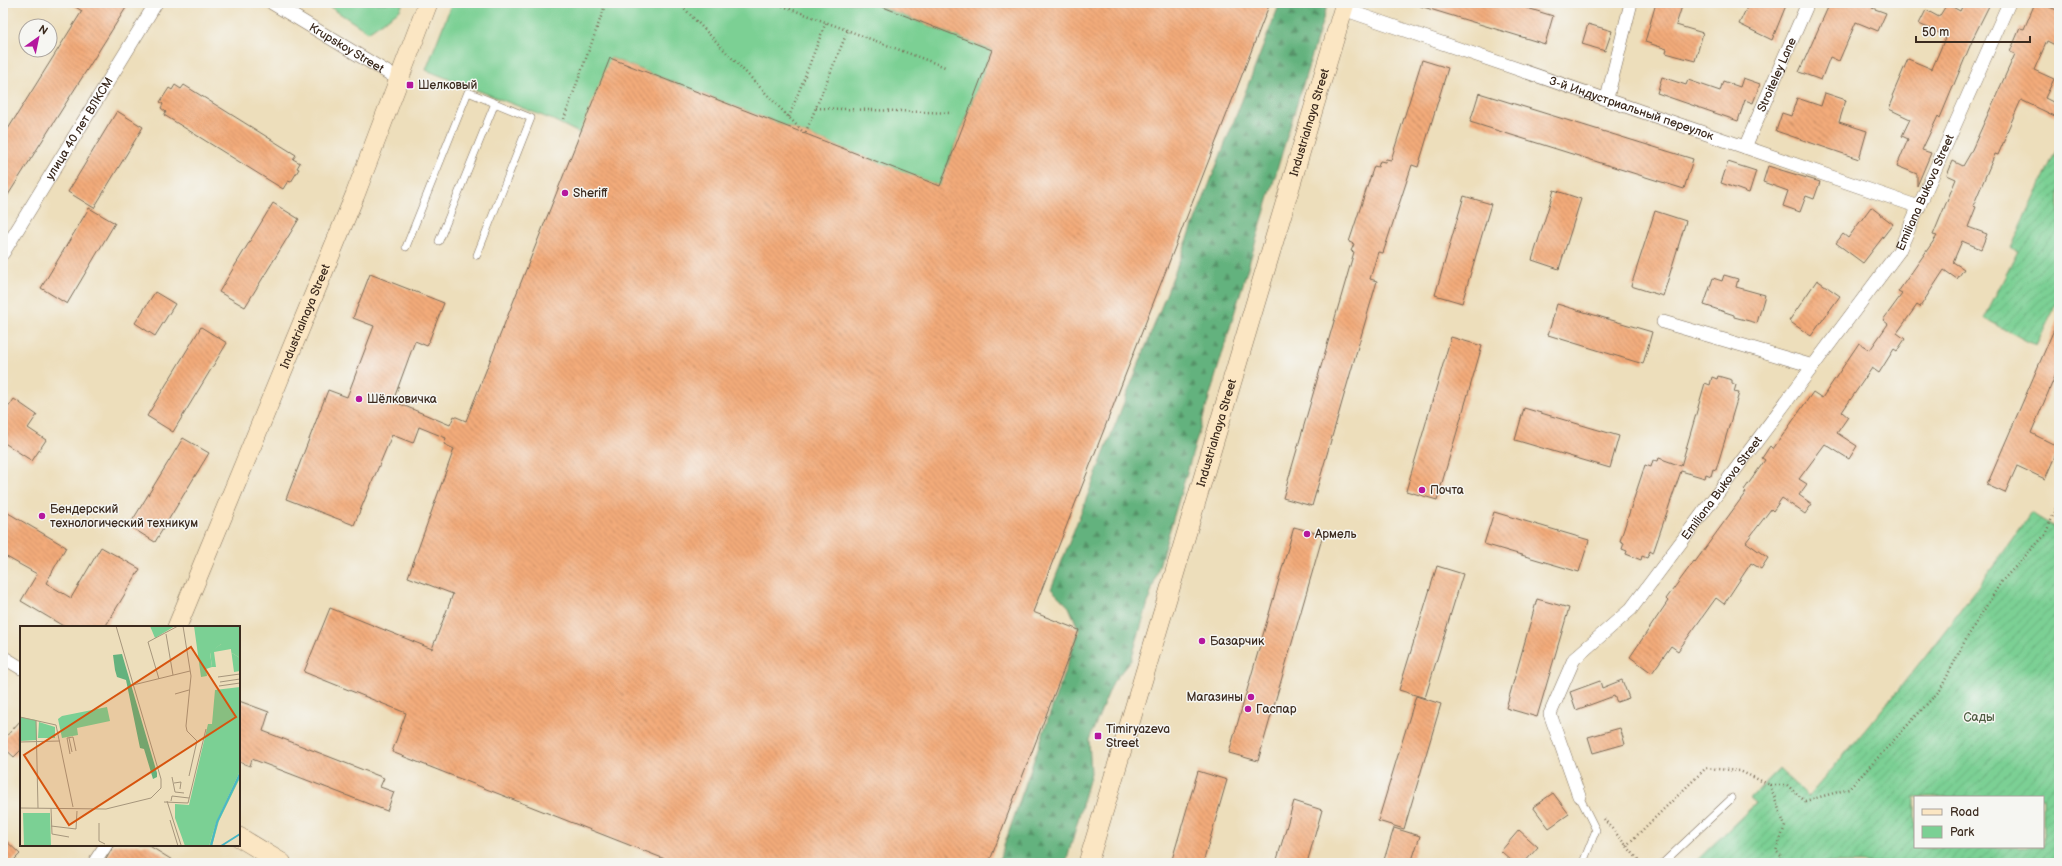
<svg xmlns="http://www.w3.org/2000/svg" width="2062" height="866" font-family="'Balsamiq Sans',sans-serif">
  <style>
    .forest { fill: url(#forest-firs); stroke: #506e4e }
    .park { fill: #7bd094; stroke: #5b7d59 }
    .garden { fill: url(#garden-furrows); stroke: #5b7d59; fill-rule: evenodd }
    .building { fill: url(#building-back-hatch) }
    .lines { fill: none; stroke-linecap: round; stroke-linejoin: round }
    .lane-casing { stroke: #796955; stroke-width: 8 }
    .street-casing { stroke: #796955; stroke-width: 14 }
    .secondary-casing { stroke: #796955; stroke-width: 20 }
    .path { stroke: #796955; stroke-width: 2.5; stroke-dasharray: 1 3; stroke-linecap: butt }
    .lane { stroke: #fff; stroke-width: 7 }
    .street { stroke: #fff; stroke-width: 13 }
    .secondary { stroke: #fbe6c3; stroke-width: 19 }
    .poi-dot { fill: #b5179e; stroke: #f6f6f2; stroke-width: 1.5 }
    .labels { text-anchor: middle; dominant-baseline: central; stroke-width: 3; stroke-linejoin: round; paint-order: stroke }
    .street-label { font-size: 12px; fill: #3b2a1e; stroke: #f6f6f2 }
    .poi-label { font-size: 12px; fill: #3b2a1e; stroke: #f6f6f2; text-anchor: start }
    .park-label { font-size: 12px; fill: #4e5c41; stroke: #f6f6f2 }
    .inset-river { fill: none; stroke: #4ab7c5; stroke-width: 2 }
    .inset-road { fill: none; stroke: #a6967c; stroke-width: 1 }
    .view { fill: #d7540e; fill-opacity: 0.15; stroke: #d7540e; stroke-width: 2 }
    .inset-edge { fill: none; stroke: #3b2a1e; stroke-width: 2 }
  </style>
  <defs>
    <pattern id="forest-firs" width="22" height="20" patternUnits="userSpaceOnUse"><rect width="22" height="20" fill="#64b27e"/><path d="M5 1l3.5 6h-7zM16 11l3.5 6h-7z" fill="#549167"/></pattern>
    <pattern id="garden-furrows" width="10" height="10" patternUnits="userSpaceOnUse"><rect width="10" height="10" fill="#7bd094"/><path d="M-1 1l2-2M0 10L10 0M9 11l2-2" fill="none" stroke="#66a978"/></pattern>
    <pattern id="building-back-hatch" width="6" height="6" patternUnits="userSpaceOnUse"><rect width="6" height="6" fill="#f3ab7a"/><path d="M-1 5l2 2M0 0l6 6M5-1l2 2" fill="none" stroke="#c68b63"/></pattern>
  </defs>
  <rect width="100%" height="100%" fill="#f6f6f2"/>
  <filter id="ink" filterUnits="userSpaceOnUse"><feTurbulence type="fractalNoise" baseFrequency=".025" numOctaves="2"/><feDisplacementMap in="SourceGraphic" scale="8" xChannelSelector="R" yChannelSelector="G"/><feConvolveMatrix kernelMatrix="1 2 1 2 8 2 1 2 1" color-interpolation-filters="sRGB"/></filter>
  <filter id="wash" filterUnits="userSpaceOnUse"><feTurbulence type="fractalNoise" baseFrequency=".012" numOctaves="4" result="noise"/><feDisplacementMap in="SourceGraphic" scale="16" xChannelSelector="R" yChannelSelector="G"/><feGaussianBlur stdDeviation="0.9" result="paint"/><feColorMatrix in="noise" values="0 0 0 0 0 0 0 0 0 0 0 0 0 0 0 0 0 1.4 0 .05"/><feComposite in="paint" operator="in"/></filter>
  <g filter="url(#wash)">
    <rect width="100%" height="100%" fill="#eddebb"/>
    <!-- forest -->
    <path class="forest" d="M1280 3H1328L1288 133 1131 660 1113 682 1089 740 1091 773 1066 863H998L1079 630 1069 607 1051 589Z"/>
    <!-- park -->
    <g class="park">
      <path d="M324 3H403L400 10 368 32Z"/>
      <path d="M452 3H871L992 50 939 186 611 58 581 134 553 120 426 70Z"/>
    </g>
    <!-- garden -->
    <g class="garden">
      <path d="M2059 144V299L2036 346 1984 318 2018 251 2011 248Z"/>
      <path d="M2031 513 2059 530V863H1694L1756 803 1750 798 1779 769 1808 797C1887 706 1963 612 2031 513ZM1915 797H2043V847H1915Z"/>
    </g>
    <g id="blocks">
      <!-- building -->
      <g class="building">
        <path d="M69 3H129L3 203V137L82 11Z"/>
        <path d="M873 3H1270L1033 612 1079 630 989 863H675L392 752 406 713 304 672 330 608 432 649 453 594 408 577 454 449 444 444 446 438 419 427 413 443 392 435 354 525 286 499 328 390 347 397 374 326 353 318 370 274 444 303 427 346 415 341 393 401 450 425 454 416 466 421 610 58 940 186 992 50Z"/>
        <path d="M1420 3H1511L1553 16 1545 44 1420 6Z"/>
        <path d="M1656 3H1683L1676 25 1703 33 1695 61 1666 53 1667 49 1645 42Z"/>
        <path d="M1749 3H1787L1772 40 1739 24Z"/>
        <path d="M1830 3H1874L1872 8 1886 13 1878 31 1856 22 1839 61 1830 57 1821 80 1799 72Z"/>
        <path d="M1964 3H1982L1989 6 1975 34 1940 118 1938 116 1922 150 1931 153 1917 186V174L1897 166 1908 139 1902 136 1910 119 1889 109 1894 97 1892 96 1908 59 1932 69 1946 36 1919 24 1926 10 1939 17 1947 4 1960 11Z"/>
        <path d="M2035 3H2040L2059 11V47L2047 41 2034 70 2054 79 2045 98 2059 105V118L2021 100 2006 134H2007L1998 155 1995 154 1973 206 1976 207 1968 227 1987 234 1981 249 1962 241 1953 262 1964 269 1957 279 1944 270 1920 307 1917 305 1897 333 1905 339 1897 351 1894 349 1879 373 1872 368 1842 412 1848 417 1837 433 1857 446 1849 459 1825 444 1799 479 1807 484 1799 495 1812 504 1805 514 1782 498 1773 511 1771 509 1746 542 1768 558 1761 569 1751 563 1724 604 1716 598 1678 651 1671 646 1652 673 1630 657 1668 601 1666 599 1694 561 1695 562 1746 492 1744 490 1765 460 1762 458 1770 446 1773 449 1813 392 1822 398 1859 343 1870 350 1888 324 1883 320 1902 294 1898 292 1937 236 1933 235 1956 179 1947 175 1953 161 1963 166 1970 154 2015 54 2010 52 2020 28 2024 29Z"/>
        <path d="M1588 24 1612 31 1605 51 1582 44Z"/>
        <path d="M1422 60 1448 68 1418 167 1412 165 1383 253 1378 252 1370 279 1377 281 1312 506 1283 498 1354 252 1351 251 1354 244 1349 242 1374 166 1378 167 1380 161 1385 162 1386 159 1391 160Z"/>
        <path d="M1662 77 1686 85 1688 80 1720 91 1723 81 1740 87 1743 78 1760 84 1753 103 1745 100 1738 121 1657 93Z"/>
        <path d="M175 85 181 89 184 85 296 155 293 159 300 163 297 168 299 169 291 182 288 181 283 189 164 115 166 112 161 108 163 104 160 102 169 88 172 90Z"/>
        <path d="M1479 93 1693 159 1684 189 1470 122Z"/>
        <path d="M1825 93 1846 100 1839 122 1867 131 1859 159 1776 131 1782 113 1791 116 1797 98 1821 106Z"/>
        <path d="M117 111 143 127 94 208 68 192Z"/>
        <path d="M1728 162 1756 171 1749 193 1721 183Z"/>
        <path d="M1768 166 1820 182 1814 199 1806 196 1800 212 1783 206 1788 191 1763 182Z"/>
        <path d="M1554 190 1581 199 1559 269 1532 260Z"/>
        <path d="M1464 196 1491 204 1462 303 1435 295Z"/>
        <path d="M273 203 299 219 245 307 219 292Z"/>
        <path d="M1871 207 1893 224 1863 263 1836 243 1843 234 1848 238Z"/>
        <path d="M89 208 115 223 67 304 41 288Z"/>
        <path d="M1655 211 1686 221 1663 296 1631 286Z"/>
        <path d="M1724 275 1738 279 1736 287 1765 295 1757 323 1734 317V315L1704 305 1713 278 1722 281Z"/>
        <path d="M1817 280 1840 296 1811 336 1789 321Z"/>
        <path d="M155 292 175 304 155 336 135 323Z"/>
        <path d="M1557 304 1652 332 1643 364 1548 335Z"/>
        <path d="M2059 318V367L2031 433 2059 447 2045 479 2017 466 2005 493 1987 485Z"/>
        <path d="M201 327 227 343 173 432 147 416Z"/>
        <path d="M1451 337 1482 346 1437 500 1406 491Z"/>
        <path d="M1718 376 1732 380V383L1736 385 1734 392 1739 393 1716 470 1713 469 1711 476 1706 474 1705 478 1681 471 1653 553 1650 551 1647 558 1642 556 1641 560 1626 554 1627 551 1622 549 1624 543 1620 541 1645 465 1651 467 1653 460 1658 461 1659 458 1681 466 1705 383 1710 385 1712 377 1717 379Z"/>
        <path d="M14 399 37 415 28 428 46 440 32 461 3 442V415Z"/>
        <path d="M1524 408 1619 436 1610 468 1515 440Z"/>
        <path d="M183 438 209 453 155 542 129 526Z"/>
        <path d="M3 510 66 547 46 583 71 598 101 547 140 569 105 627H65L21 601 37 574 3 555Z"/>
        <path d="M1494 512 1589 540 1579 572 1484 544Z"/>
        <path d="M1294 527 1323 535 1258 761 1229 753Z"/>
        <path d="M1437 566 1463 574 1425 698 1399 690Z"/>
        <path d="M1537 599 1569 608 1537 717 1506 708Z"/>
        <path d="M1622 680 1629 698 1617 702 1614 696 1576 710 1570 692 1600 681 1602 688Z"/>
        <path d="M1416 696 1441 704 1404 829 1378 821Z"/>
        <path d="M239 701 269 712 263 731 384 778 380 787 394 792 387 811 252 759 250 766 239 762Z"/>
        <path d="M21 720V750L14 757 3 747V740Z"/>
        <path d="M1620 728 1625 744 1593 753 1588 737Z"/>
        <path d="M1198 771 1227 780 1203 863H1171Z"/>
        <path d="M1553 793 1569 814 1549 828 1533 807Z"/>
        <path d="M1294 801 1322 810 1307 863H1276Z"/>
        <path d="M1394 828 1420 836 1411 863H1383Z"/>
        <path d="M1519 830 1538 847 1524 863H1514L1501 851Z"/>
        <path d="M3 838 20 854 11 863H3Z"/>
        <path d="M114 845H148L177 863H104Z"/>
      </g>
    </g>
  </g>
  <g filter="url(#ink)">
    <use href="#blocks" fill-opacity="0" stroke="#796955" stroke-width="1"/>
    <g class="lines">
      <!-- lane casing -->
      <g class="lane-casing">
        <g id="lane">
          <path d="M439 241 495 103"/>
          <path d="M406 247 468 92 531 118 477 255"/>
          <path d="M1579 796 1596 830 1584 860 1582 863"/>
          <path d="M1663 863 1732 798"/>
        </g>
      </g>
      <!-- street casing -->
      <g class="street-casing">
        <g id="street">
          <path id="s1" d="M272 3 400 80"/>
          <path id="s2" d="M1343 9 1919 207"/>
          <path d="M1607 98 1631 3"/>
          <path id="s3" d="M1745 147 1808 3"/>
          <path id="s4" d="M3 253 156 3"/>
          <path d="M1663 322 1813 366"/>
          <path d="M3 657 21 668"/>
          <path id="s5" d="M1579 796 1550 714 1574 659 1631 609 1899 251 2009 3"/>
          <path d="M94 863 106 845"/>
        </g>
      </g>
      <!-- secondary casing -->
      <g class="secondary-casing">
        <g id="secondary">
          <path id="s6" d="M177 627 355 195 428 3"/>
          <path d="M239 837 282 863"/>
          <path id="s7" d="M1088 863 1345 3"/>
        </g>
      </g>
      <!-- path -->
      <g class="path">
        <path d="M679 3 805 134 848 30"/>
        <path d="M775 3 945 67"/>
        <path d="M816 108 952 113"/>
        <path d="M789 117 826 22"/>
        <path d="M564 119 606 3"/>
        <path d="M1770 785 1785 826 1776 851 1782 857 1779 863"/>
        <path d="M1604 819 1641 863"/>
        <path d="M1626 846 1706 768 1740 771 1770 785H1787L1805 801 1849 789 1940 690 1965 641 2001 582 2045 535 2059 501"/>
      </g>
      <!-- lane -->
      <use href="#lane" class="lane"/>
      <!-- street -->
      <use href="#street" class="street"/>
      <!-- secondary -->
      <use href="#secondary" class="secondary"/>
    </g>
  </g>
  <!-- markers -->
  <g class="poi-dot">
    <rect x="406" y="81" width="8" height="8" rx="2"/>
    <circle cx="565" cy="193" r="4"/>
    <circle cx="359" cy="399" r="4"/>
    <circle cx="1422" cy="490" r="4"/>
    <circle cx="42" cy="516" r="4"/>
    <circle cx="1307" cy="534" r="4"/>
    <circle cx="1202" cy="641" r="4"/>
    <circle cx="1251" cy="697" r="4"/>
    <circle cx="1248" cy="709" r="4"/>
    <rect x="1094" y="732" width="8" height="8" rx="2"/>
  </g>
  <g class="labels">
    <!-- street labels -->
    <g class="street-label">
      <text stroke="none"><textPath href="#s1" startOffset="87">Krupskoy Street</textPath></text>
      <text stroke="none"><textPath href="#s3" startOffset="79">Stroiteley Lane</textPath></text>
      <text stroke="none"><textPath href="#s2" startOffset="305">3-й Индустриальный переулок</textPath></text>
      <text stroke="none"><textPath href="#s7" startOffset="773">Industrialnaya Street</textPath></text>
      <text stroke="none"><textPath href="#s4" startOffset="146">улица 40 лет ВЛКСМ</textPath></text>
      <text stroke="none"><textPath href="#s5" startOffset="734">Emiliana Bukova Street</textPath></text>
      <text stroke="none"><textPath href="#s6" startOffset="336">Industrialnaya Street</textPath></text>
      <text stroke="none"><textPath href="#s7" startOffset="449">Industrialnaya Street</textPath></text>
      <text stroke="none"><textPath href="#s5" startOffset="374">Emiliana Bukova Street</textPath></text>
    </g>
    <!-- poi labels -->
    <g class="poi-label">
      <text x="418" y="85">Шелковый</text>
      <text x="573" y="193">Sheriff</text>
      <text x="367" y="399">Шёлковичка</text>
      <text x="1430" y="490">Почта</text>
      <text x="50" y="509">Бендерский<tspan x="50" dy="14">технологический техникум</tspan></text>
      <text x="1315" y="534">Армель</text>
      <text x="1210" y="641">Базарчик</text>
      <text x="1243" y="697" text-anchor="end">Магазины</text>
      <text x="1256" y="709">Гаспар</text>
      <text x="1106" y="729">Timiryazeva<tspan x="1106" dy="14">Street</tspan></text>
    </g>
    <!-- park labels -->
    <g class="park-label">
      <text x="1979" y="717">Сады</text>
    </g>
  </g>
  <!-- overview -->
  <g transform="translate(20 626)">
    <rect width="220" height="220" fill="#eddebb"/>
    <path d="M201 18 212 22V27L220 32V45L214 46 211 23 194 26 196 41H192L190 26Z" fill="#7bd094"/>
    <path d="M102 28 137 147V151L133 153 124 123 120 122 106 54 97 51 95 44 93 29Z" fill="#64b27e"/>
    <path d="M220 145V152L199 195 192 220H189L196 197Z" fill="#7bd094"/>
    <path d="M87 81 90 95 57 102 58 109 42 112 38 93 42 90ZM0 91 16 94 17 114 0 115ZM19 96 35 101V112H18ZM3 187H30L31 220H4Z" fill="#7bd094"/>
    <path d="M130 0H155L135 12ZM174 0H220V32L212 27 211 22 203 23 201 18 190 27 192 41 186 43 187 50 181 51ZM220 61V145L196 197 189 220H165L155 192V178L169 179 188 98H192L195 64Z" fill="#7bd094"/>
    <path class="inset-river" d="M191 220 197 196 220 148M201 220 220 208"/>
    <path class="inset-road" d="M163 0 171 50 166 100 167 105 177 115 169 150M146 8 153 49M198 51 220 48M139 53 128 16 158 0M200 56 220 53M113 59 170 45M199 60 220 57M155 68 169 64M0 91 36 99 53 181M16 94 18 182M49 112 52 126M0 116 40 115M50 128 47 112 53 111 56 125M152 151 155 166 164 167M154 157 161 156 160 163M147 175 161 219M151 175 152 170 169 172M144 176 168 177 186 103M0 182 86 183 131 172 141 162V153L96 0M31 182 32 208 49 211M150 194 158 220M79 197V215L85 218M31 200 56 203 57 185"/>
    <path class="view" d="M171 21 216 91 49 199 4 129Z"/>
    <rect width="220" height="220" class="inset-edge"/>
  </g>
  <!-- margin -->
  <rect width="2062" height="866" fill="none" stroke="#f6f6f2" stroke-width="16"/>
  <!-- legend -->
  <rect x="1914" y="796" width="130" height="52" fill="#f6f6f2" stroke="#aba49d"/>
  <rect x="1922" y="809" width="20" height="6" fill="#fbe6c3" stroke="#aba49d"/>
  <text x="1950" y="816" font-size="12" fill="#3b2a1e">Road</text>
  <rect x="1922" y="826" width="20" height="12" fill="#7bd094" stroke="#aba49d"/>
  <text x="1950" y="836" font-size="12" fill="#3b2a1e">Park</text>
  <!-- north arrow -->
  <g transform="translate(38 38) rotate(33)"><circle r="19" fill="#f6f6f2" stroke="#aba49d"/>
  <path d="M0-3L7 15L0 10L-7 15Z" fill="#b5179e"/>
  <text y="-6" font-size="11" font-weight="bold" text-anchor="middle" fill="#3b2a1e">N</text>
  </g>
  <!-- scale -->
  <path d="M1916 36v6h114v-6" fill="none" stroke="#3b2a1e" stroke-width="2"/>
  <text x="1922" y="36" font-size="12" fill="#3b2a1e" stroke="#f6f6f2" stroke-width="3" paint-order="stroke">50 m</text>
</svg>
